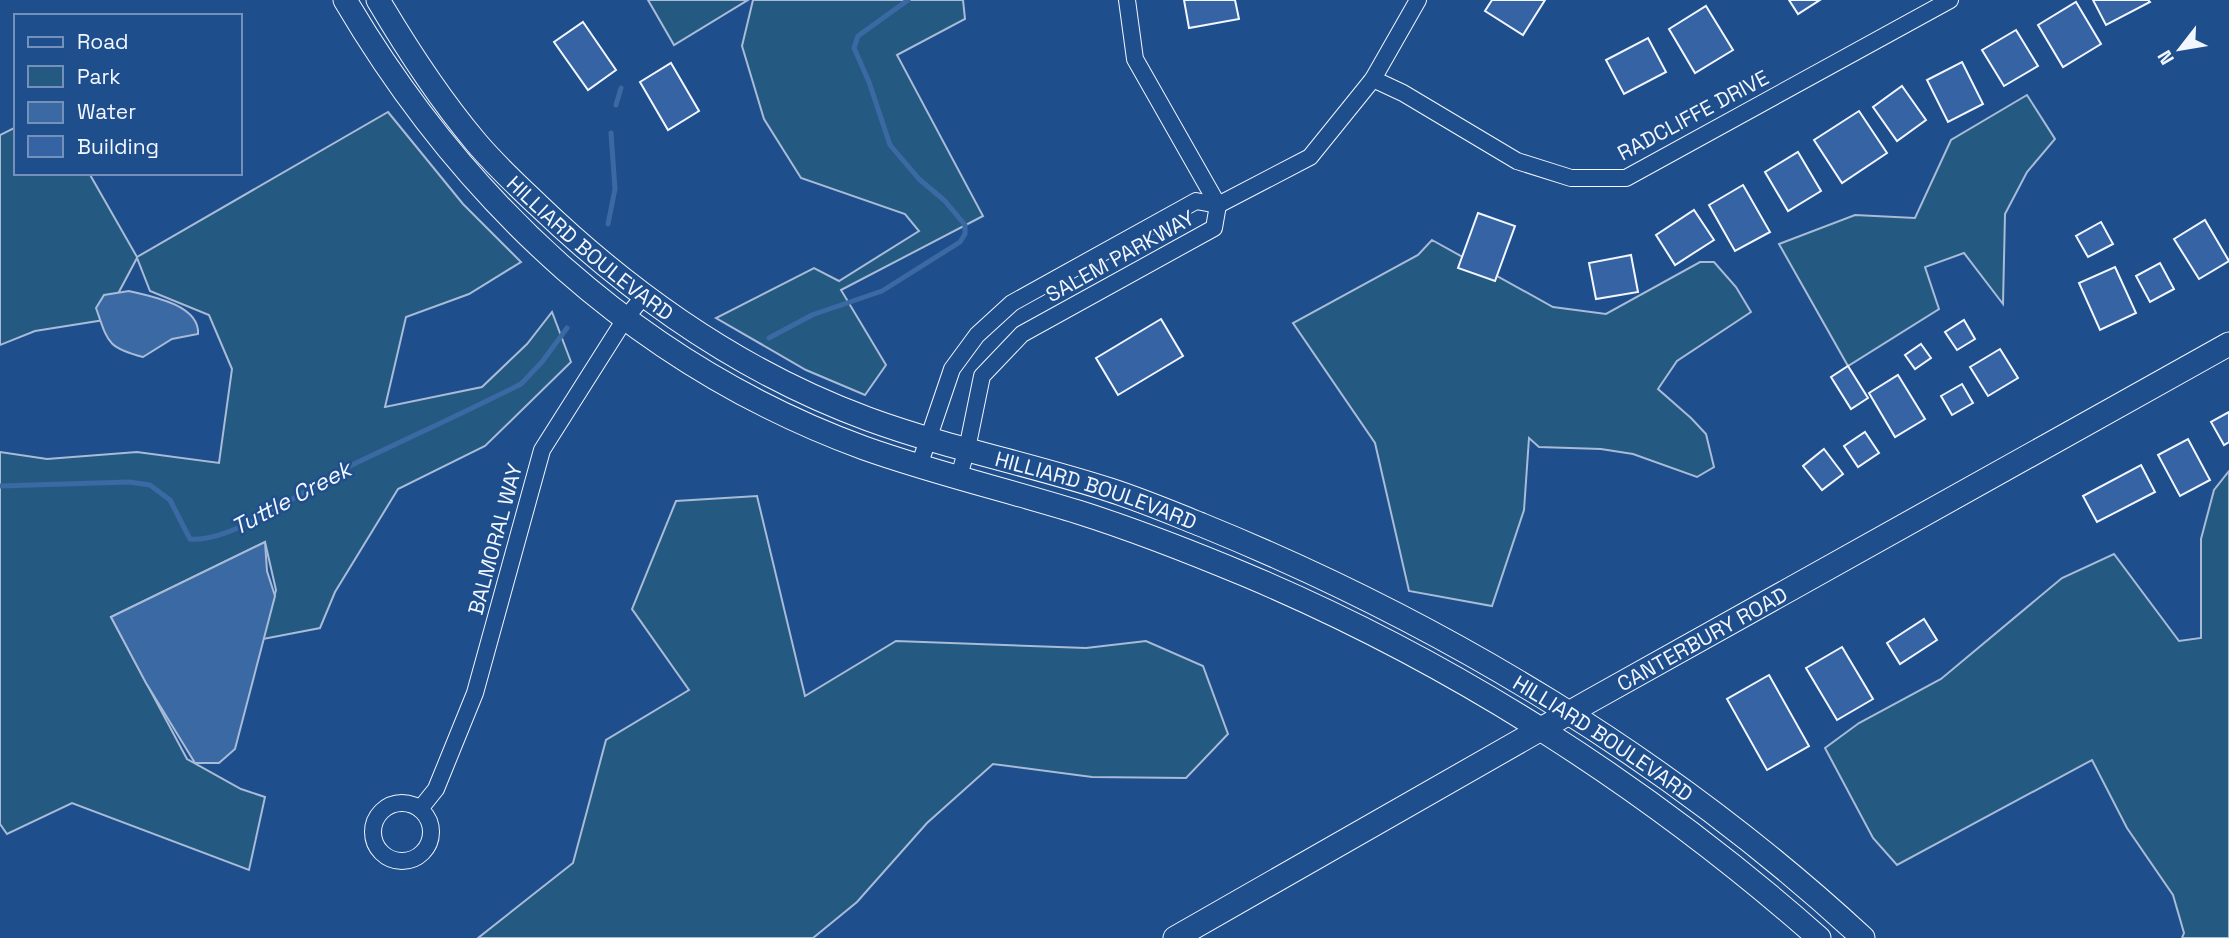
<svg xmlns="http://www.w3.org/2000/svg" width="2229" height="938" font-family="'Space Grotesk',sans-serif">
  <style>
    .green { fill: #245a82; stroke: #a8bbd7; stroke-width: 2 }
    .water { fill: #3b69a3; stroke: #a8bbd7; stroke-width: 2 }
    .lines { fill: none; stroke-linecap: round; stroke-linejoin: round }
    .stream { stroke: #3b69a3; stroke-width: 5 }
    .building { fill: #3563a3; stroke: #f2f6ff; stroke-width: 2 }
    .street-casing { stroke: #f2f6ff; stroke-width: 18 }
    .secondary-casing { stroke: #f2f6ff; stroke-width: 25 }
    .street { stroke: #1f4e8c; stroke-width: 16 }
    .secondary { stroke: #1f4e8c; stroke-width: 23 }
    .labels { text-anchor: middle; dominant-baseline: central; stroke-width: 5; stroke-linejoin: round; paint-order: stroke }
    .street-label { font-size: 21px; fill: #f2f6ff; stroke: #1f4e8c }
    .water-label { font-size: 23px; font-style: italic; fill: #f2f6ff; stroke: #1f4e8c }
  </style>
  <rect width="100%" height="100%" fill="#1f4e8c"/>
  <!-- green -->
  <g class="green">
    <path d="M648 0H748L674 45Z"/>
    <path d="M753 0H963L965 19 897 55 983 216 841 290 886 365 865 395 806 370 716 318 814 268 839 281 919 231 905 214 801 178 764 119 742 46Z"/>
    <path d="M2027 95 2055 139 2027 172 2005 214 2003 304 1964 253 1925 267 1939 309 1848 366 1779 244 1855 215 1915 218 1951 140Z"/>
    <path d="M388 112 463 204 521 262 469 294 406 317 385 407 482 387 527 344 552 312 571 362 485 446 398 489 335 592 320 628 263 639 276 590 265 542 111 617 187 759 241 789 265 797 249 870 72 803 7 834 0 824V452L47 459 137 452 219 463 232 369 209 315 150 291 137 258 104 320 35 331 0 345V135L16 127V173H89L137 257Z"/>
    <path d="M1432 240 1553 307 1606 314 1700 262H1714L1736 287 1751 312 1677 361 1658 389 1691 418 1706 434 1714 467 1697 477 1633 454 1601 449 1539 447 1529 438 1524 510 1492 606 1409 591 1375 443 1293 323 1418 255Z"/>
    <path d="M2229 471V938H2182L2184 933 2173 895 2127 828 2092 760 1897 865 1873 838 1825 748 1859 723 1941 679 2062 578 2114 554 2179 641 2201 638V539L2214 490Z"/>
    <path d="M757 496 805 696 896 641 1086 648 1146 641 1203 666 1228 734 1186 778 1092 777 993 764 927 823 857 902 813 938H478L573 863 606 740 689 690 632 609 676 501Z"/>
  </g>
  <!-- water -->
  <g class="water">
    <path d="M129 291C151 296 200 305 198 334L172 339 143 357C107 348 108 342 96 308L104 295Z"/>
    <path d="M265 542 267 571 275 596 235 749 219 763H195L146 683 111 617Z"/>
  </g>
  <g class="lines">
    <!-- stream -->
    <g class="stream">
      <path d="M616 105 621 88"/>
      <path d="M608 224 615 189 611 133"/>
      <path d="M769 338 812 315 882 291 960 242 965 234V225L945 201 919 179 890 145 869 82 854 48 858 36 908 0"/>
      <path d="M0 486 129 482 150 485 170 500 190 539C234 543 307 487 348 467 406 439 464 413 521 384L542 362 567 328"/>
    </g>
  </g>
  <!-- building -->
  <g class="building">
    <path d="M1184 0H1235L1239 19 1189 28Z"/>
    <path d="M1492 0H1545L1523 35 1485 11Z"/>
    <path d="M1789 0H1820L1798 14Z"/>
    <path d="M2093 0H2148L2150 2 2106 25Z"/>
    <path d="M2076 2 2101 44 2063 67 2038 25Z"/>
    <path d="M1706 6 1733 50 1695 73 1669 29Z"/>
    <path d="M583 22 616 70 588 90 554 42Z"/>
    <path d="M2016 30 2038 66 2004 86 1982 50Z"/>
    <path d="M1648 38 1666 72 1624 94 1606 60Z"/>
    <path d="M1962 62 1983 104 1948 122 1927 80Z"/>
    <path d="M671 63 699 111 668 130 640 82Z"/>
    <path d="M1902 86 1926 120 1897 141 1873 107Z"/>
    <path d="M1859 111 1887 153 1842 183 1814 140Z"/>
    <path d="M1798 152 1821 191 1788 211 1765 172Z"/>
    <path d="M1743 185 1770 232 1735 251 1709 205Z"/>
    <path d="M1694 210 1714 240 1675 265 1656 235Z"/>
    <path d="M1478 213 1515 226 1495 281 1458 268Z"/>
    <path d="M2205 220 2229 261 2199 279 2174 239Z"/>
    <path d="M2101 222 2113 244 2088 257 2076 236Z"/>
    <path d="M1631 255 1638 292 1596 299 1589 263Z"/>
    <path d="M2160 263 2174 289 2150 302 2136 276Z"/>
    <path d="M2115 267 2136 313 2100 330 2079 283Z"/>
    <path d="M1161 319 1183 356 1118 395 1096 358Z"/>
    <path d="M1964 320 1975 339 1957 350 1945 332Z"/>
    <path d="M1921 344 1931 358 1915 369 1905 355Z"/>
    <path d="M2000 349 2018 378 1988 396 1970 367Z"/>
    <path d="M1848 366 1868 398 1851 409 1831 377Z"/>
    <path d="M1898 375 1925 419 1895 437 1869 393Z"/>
    <path d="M1962 384 1973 403 1952 415 1941 396Z"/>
    <path d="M2229 412V442L2224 445 2211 422Z"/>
    <path d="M1865 432 1879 453 1858 467 1844 446Z"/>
    <path d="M2188 439 2210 480 2180 496 2158 455Z"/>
    <path d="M1824 449 1843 474 1822 490 1803 466Z"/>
    <path d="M2141 465 2155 492 2097 522 2083 496Z"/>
    <path d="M1924 619 1937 640 1900 664 1887 643Z"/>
    <path d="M1842 647 1873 699 1837 720 1806 668Z"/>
    <path d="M1769 675 1809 746 1767 770 1727 699Z"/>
  </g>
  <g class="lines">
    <!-- street casing -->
    <g class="street-casing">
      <g id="street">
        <path d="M1127 0 1135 59 1218 205"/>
        <path d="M1373 79 1403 93 1517 161 1571 178H1626L1950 0"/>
        <path d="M1218 205 1310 157 1373 79 1418 0"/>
        <path d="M919 466 952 369 977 335 1012 303 1196 201 1218 205"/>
        <path d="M958 479 967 449 982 376 1022 334 1214 228 1218 205"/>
        <circle cx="402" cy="832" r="29"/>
        <path d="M420 809 436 789 475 693 542 450 625 319 643 297"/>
      </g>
    </g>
    <!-- secondary casing -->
    <g class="secondary-casing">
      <g id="secondary">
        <path d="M345 0C465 204 640 366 864 448 934 473 1007 490 1078 512 1135 530 1191 552 1246 575 1455 663 1649 788 1819 938"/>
        <path id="s1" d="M378 0C407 49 438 97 475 141 494 164 516 184 538 205 633 296 743 373 868 419 947 448 1030 464 1110 490 1141 500 1172 513 1202 525 1443 623 1672 761 1863 938"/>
        <path id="s2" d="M1175 938 1590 701 2229 344"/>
      </g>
    </g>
    <!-- street -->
    <use href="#street" class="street"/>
    <!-- secondary -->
    <use href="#secondary" class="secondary"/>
  </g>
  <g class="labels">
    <!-- street labels -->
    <g class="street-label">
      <text transform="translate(1693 115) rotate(-28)">RADCLIFFE DRIVE</text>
      <text stroke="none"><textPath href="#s1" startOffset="329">HILLIARD BOULEVARD</textPath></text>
      <text transform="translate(1120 256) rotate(-29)">SALEM PARKWAY</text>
      <text stroke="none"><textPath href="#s1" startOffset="896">HILLIARD BOULEVARD</textPath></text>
      <text transform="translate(495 539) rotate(-75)">BALMORAL WAY</text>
      <text stroke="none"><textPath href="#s2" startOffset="606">CANTERBURY ROAD</textPath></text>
      <text stroke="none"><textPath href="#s1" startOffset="1463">HILLIARD BOULEVARD</textPath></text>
    </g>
    <!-- water labels -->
    <g class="water-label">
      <text transform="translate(291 498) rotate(-28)">Tuttle Creek</text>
    </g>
  </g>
  <!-- legend -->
  <rect x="14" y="14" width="228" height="161" fill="#1f4e8c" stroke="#7391ba" stroke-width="2"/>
  <rect x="28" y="37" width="35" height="10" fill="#1f4e8c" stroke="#7391ba" stroke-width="2"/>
  <text x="77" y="49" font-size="21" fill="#f2f6ff">Road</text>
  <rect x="28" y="66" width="35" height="21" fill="#245a82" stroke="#7391ba" stroke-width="2"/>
  <text x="77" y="84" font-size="21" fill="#f2f6ff">Park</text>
  <rect x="28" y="102" width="35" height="21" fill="#3b69a3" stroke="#7391ba" stroke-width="2"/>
  <text x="77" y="119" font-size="21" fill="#f2f6ff">Water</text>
  <rect x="28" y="136" width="35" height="21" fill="#3563a3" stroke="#7391ba" stroke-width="2"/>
  <text x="77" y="154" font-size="21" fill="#f2f6ff">Building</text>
  <!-- north arrow -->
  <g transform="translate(2180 49) rotate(239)" stroke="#1f4e8c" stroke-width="5" paint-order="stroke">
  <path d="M0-5L12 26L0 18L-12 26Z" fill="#f2f6ff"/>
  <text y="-10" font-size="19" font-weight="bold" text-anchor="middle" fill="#f2f6ff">N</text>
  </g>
</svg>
